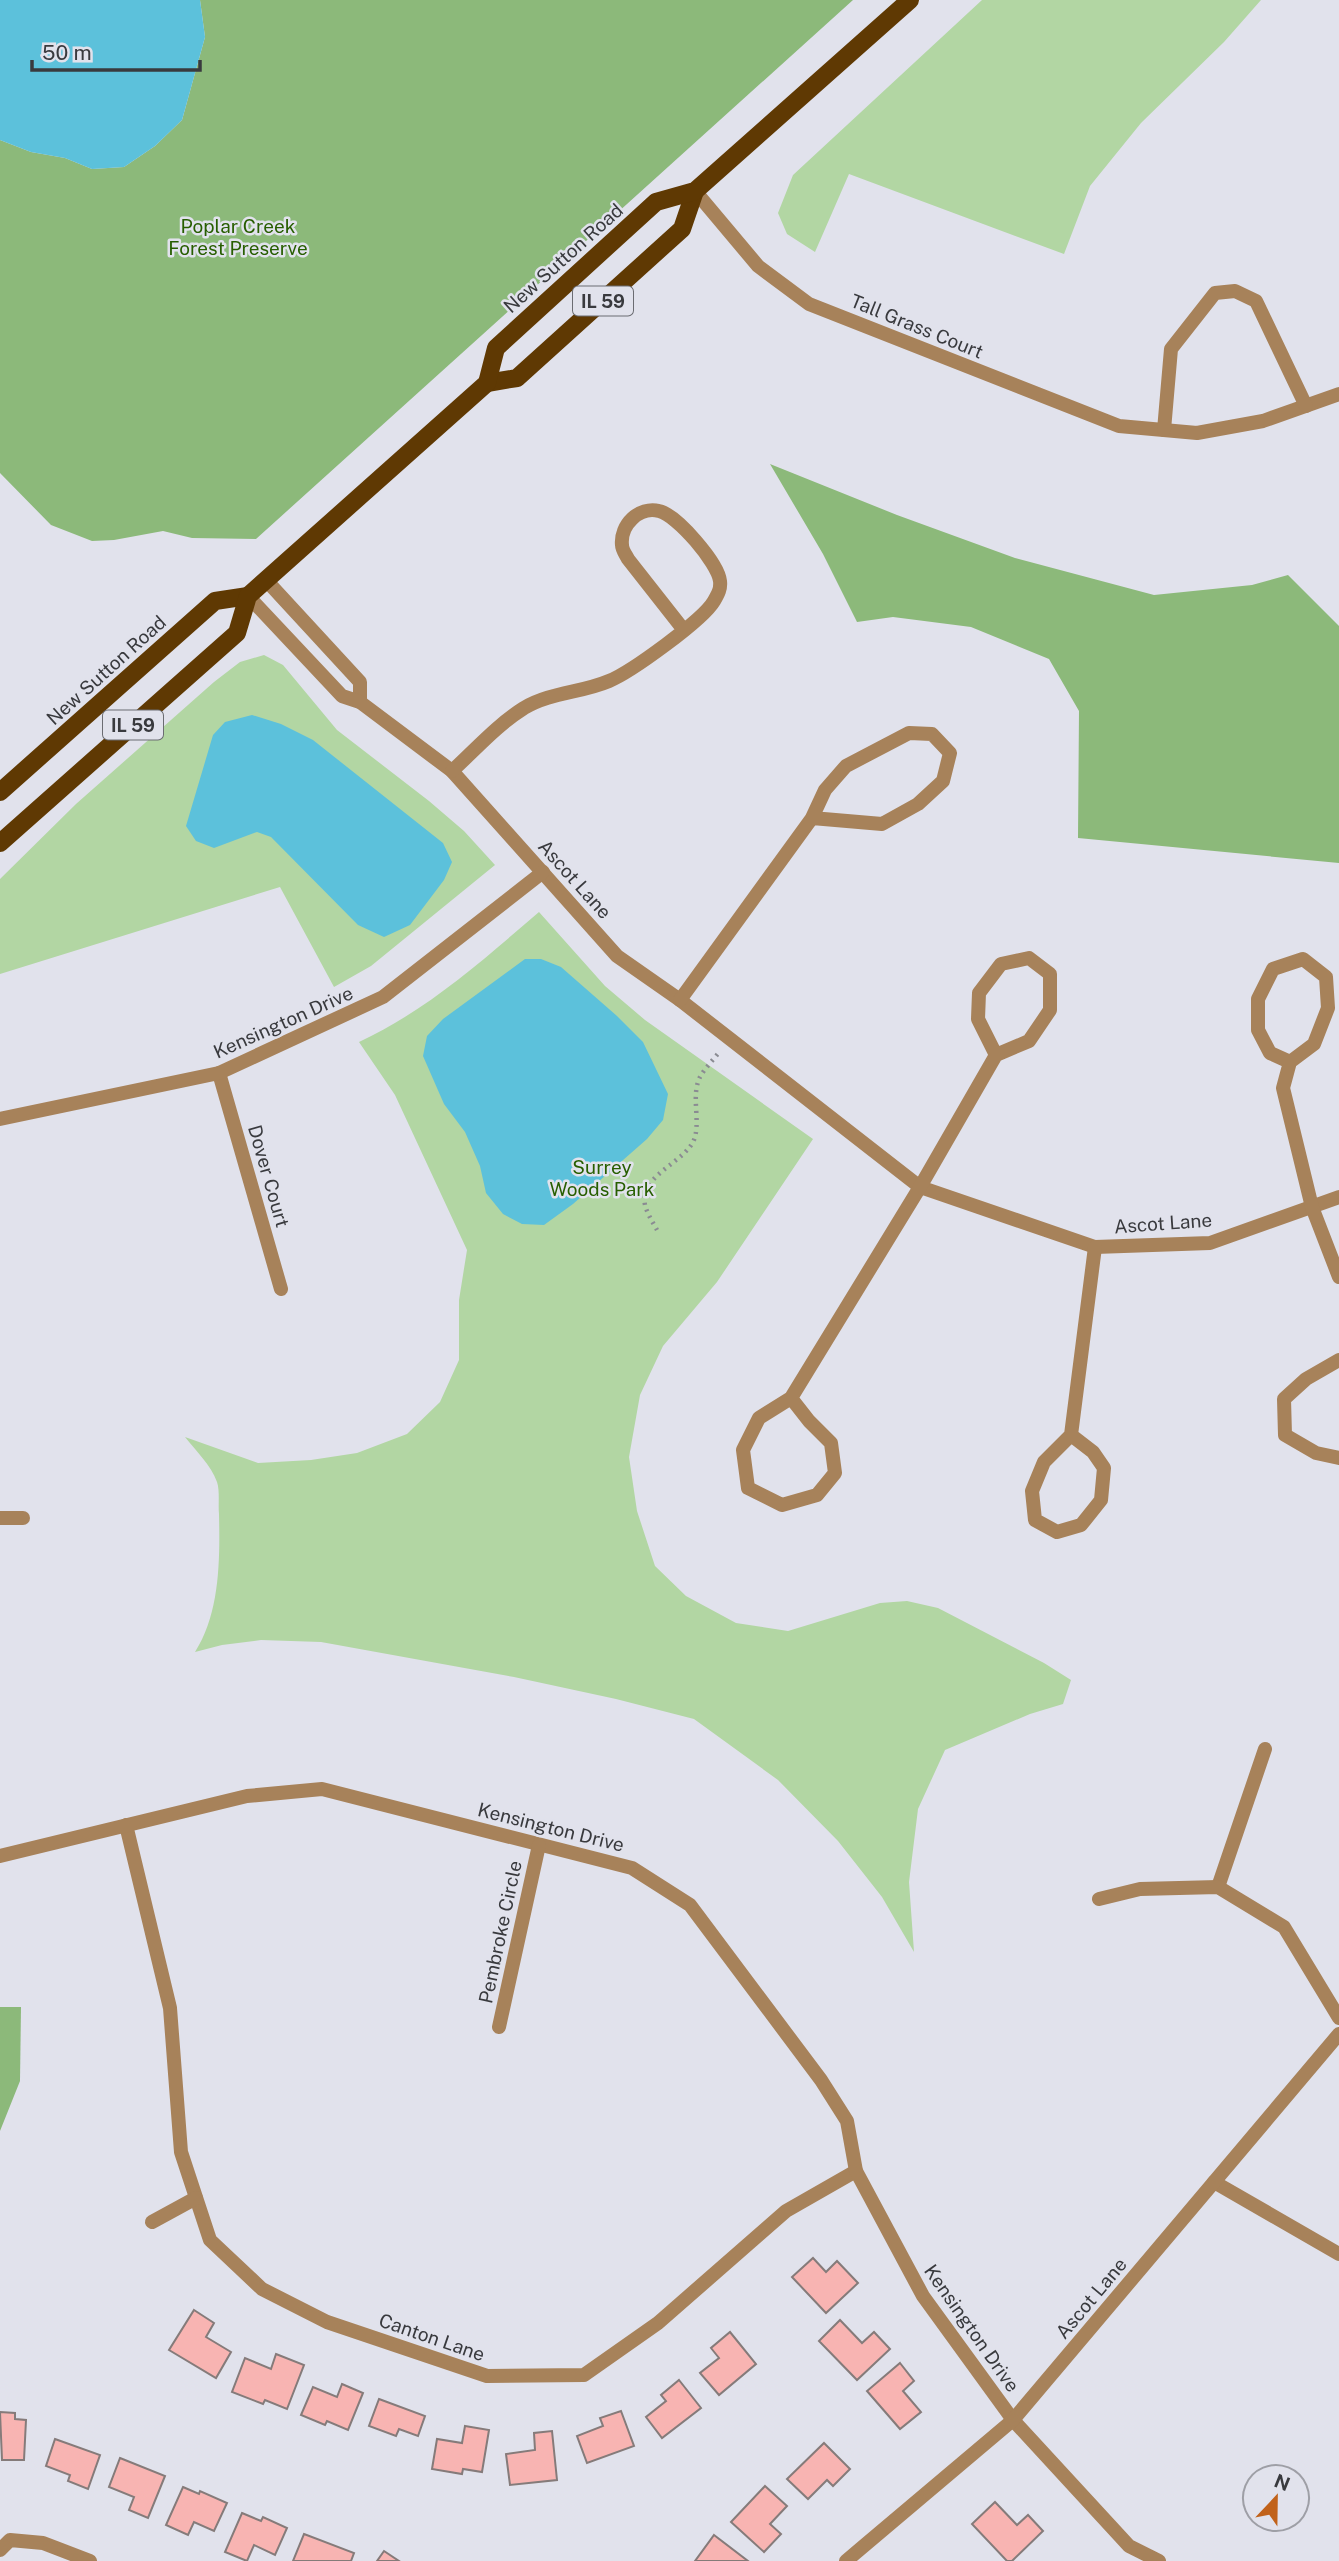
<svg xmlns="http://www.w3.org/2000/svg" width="1339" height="2561" font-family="'Public Sans',sans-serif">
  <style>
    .green { fill: #b2d6a3 }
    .forest { fill: #8cb97a }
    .water { fill: #5cc1db }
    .building { fill: #f8b4b2; stroke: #857b7a; stroke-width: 2 }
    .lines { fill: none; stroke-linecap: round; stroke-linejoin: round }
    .path { stroke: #8a8b92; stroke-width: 4.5; stroke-dasharray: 2 5; stroke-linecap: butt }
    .minor { stroke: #a7825a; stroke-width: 14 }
    .primary { stroke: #5f3903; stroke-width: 18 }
    .labels { text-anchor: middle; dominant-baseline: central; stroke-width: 5; stroke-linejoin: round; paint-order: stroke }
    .shield { fill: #e1e2ec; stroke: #6b6c72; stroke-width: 2 }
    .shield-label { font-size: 18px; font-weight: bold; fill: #393a3e }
    .park-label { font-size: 19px; fill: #275e00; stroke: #e1e2ec }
    .street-label { font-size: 19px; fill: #393a3e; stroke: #e1e2ec }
  </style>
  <rect width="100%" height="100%" fill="#e1e2ec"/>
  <!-- green -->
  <g class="green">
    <path d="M982 0H1261L1224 42 1141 123 1090 186 1064 254 849 174 815 252 787 234 778 213 793 175Z"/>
    <path d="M264 655 283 665 337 730 429 801 464 831 495 865 371 966 334 987 280 887 0 974V879L76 804 214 682 240 662Z"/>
    <path d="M539 912 605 986 645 1020 813 1139 717 1282 663 1346 640 1395 629 1457 637 1511 655 1566 686 1596 736 1623 788 1631 880 1603 907 1601 938 1608 1044 1663 1071 1680 1063 1704 1030 1714 945 1750 918 1809 909 1882 914 1952 882 1897 838 1841 778 1780 694 1719 616 1699 514 1677 321 1642 261 1640 222 1645 195 1652C220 1613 220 1560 219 1514 218 1505 220 1491 217 1482 211 1465 196 1451 185 1437L258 1463 311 1460 357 1453 407 1434 440 1402 459 1360V1300L467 1250 395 1095 359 1042C426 1011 483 960 539 912Z"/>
  </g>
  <!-- forest -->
  <g class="forest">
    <path d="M200 0H853L256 539 192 538 163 531 114 540 92 541 51 525 0 473V140L31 152 65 158 92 169 124 167 155 146 182 120 205 37Z"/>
    <path d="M770 464 897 515 1015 558 1154 595 1252 585 1288 575 1339 626V863L1078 838 1079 711 1049 659 971 627 893 617 857 622 823 554Z"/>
    <path d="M0 2007H21L20 2081 0 2131Z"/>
  </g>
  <!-- water -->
  <g class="water">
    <path d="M0 0H200L205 37 182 120 155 146 124 167 92 169 65 158 31 152 0 140Z"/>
    <path d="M252 715 281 724 313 740 443 843 452 862 444 880 410 925 384 937 358 925 271 837 257 832 214 848 196 841 186 826 213 735 225 722Z"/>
    <path d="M525 959H541L561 967 617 1016 643 1042 668 1094 663 1120 647 1139 573 1204 544 1225 522 1224 503 1214 486 1193 480 1166 465 1132 444 1104 423 1056 427 1036 443 1019Z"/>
  </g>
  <!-- building -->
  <g class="building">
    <path d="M813 2258 826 2272 837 2261 858 2283 826 2313 792 2277Z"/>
    <path d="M194 2310 214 2323 206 2337 231 2352 216 2378 169 2350Z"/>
    <path d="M840 2320 862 2343 874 2332 890 2349 857 2380 819 2341Z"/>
    <path d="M730 2332 756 2364 719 2395 700 2373 719 2358 711 2348Z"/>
    <path d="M276 2354 304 2365 287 2409 265 2400 263 2404 232 2392 245 2358 271 2369Z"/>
    <path d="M900 2363 914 2381 903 2391 921 2412 900 2429 867 2391Z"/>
    <path d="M679 2380 701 2408 662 2438 646 2417 666 2401 661 2395Z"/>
    <path d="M342 2384 363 2393 348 2430 327 2421 325 2425 301 2415 313 2387 337 2397Z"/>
    <path d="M379 2399 425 2416 418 2436 399 2429 396 2436 369 2426Z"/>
    <path d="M621 2411 634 2446 587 2463 577 2436 603 2426 600 2418Z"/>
    <path d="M0 2412 15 2413V2419L26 2420 24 2460H2Z"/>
    <path d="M465 2426 489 2430 482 2472 463 2469 462 2474 432 2469 437 2439 462 2443Z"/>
    <path d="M552 2431 557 2480 510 2485 506 2454 535 2450 534 2433Z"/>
    <path d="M55 2439 100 2455 88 2489 68 2481 70 2475 46 2466Z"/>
    <path d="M824 2443 850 2469 833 2486 827 2480 808 2499 787 2479Z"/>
    <path d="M120 2458 165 2476 148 2518 129 2510 134 2497 109 2487Z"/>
    <path d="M765 2486 787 2506 770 2524 781 2534 764 2552 731 2522Z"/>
    <path d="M183 2487 199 2494 200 2491 227 2503 214 2531 194 2522 188 2535 166 2525Z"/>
    <path d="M995 2502 1017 2525 1028 2515 1043 2531 1012 2561H1007L972 2524Z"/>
    <path d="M242 2513 261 2521 263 2517 287 2528 275 2555 254 2545 247 2561 225 2552Z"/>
    <path d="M304 2534 354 2553 351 2561H293Z"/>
    <path d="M714 2535 748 2561H695Z"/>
    <path d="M384 2551 399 2561H377Z"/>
  </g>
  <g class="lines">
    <!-- path -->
    <path class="path" d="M657 1230C653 1223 647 1213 645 1205 639 1174 688 1162 695 1137 700 1118 691 1095 700 1077 705 1068 714 1059 720 1051"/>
    <!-- minor -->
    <g class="minor">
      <path d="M695 191 758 266 809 304 1119 426 1197 433 1263 421 1339 394"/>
      <path d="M1164 430 1171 349 1215 293 1235 291 1256 301 1306 406"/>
      <path d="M266 580 360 682V702"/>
      <path d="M248 596 342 696 360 702 452 771 617 956 680 1000 920 1187 1095 1247 1210 1243 1339 1197"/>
      <path d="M452 771C475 750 497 725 524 708 551 692 581 693 609 681 631 672 703 620 714 601 718 594 721 589 720 581 718 563 677 515 659 511 639 506 620 525 622 545 622 550 626 555 628 559L683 629"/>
      <path d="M680 1000 812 818 882 824 918 804 943 781 950 753 932 734 909 733 846 766 825 790 812 818"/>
      <path d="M1290 1062 1270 1053 1258 1030V999L1273 969 1303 959 1326 977 1328 1008 1314 1044 1290 1062 1283 1088 1312 1207 1339 1277"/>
      <path d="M219 1073 281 1289"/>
      <path d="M0 1119 219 1073 383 997 543 872"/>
      <path d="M1339 1360 1306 1379 1284 1399 1285 1435 1316 1453 1339 1458"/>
      <path d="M791 1398 809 1421 831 1443 835 1473 817 1495 782 1505 748 1488 743 1450 759 1418 791 1398 920 1187 996 1055 1029 1041 1050 1010V974L1029 958 1001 964 979 993 978 1019 996 1055"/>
      <path d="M1071 1435 1093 1452 1104 1468 1101 1500 1081 1525 1057 1532 1035 1520 1032 1491 1044 1462 1071 1435 1095 1247"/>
      <path d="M0 1518H23"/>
      <path d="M126 1825 170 2008 181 2152 210 2240 262 2289 327 2322 487 2376 584 2375 658 2323 786 2211 856 2171"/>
      <path d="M0 1856 247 1796 322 1789 632 1868 690 1905 821 2080 847 2121 856 2171 923 2296 1013 2420 1129 2546 1159 2561"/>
      <path d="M1218 1887 1265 1749"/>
      <path d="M1099 1899 1140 1889 1218 1887 1284 1927 1339 2018"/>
      <path d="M499 2027 539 1845"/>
      <path d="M1214 2182 1339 2254"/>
      <path d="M152 2222 196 2198"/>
      <path d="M0 2550 10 2540 43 2543 90 2561"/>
      <path d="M846 2561 1013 2420 1339 2034"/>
    </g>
    <!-- primary -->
    <g class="primary">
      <path d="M487 383 517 378 682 229 695 191"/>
      <path d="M0 792 215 601 248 596"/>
      <path d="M0 843 237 633 248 596 487 383 496 348 656 202 695 191 910 0"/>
    </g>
  </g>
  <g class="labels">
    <!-- shield labels -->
    <g class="shield">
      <rect x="573" y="286.5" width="60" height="29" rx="5"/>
      <rect x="103" y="710.5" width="60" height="29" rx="5"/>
    </g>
    <g class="shield-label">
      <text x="603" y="301">IL 59</text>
      <text x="133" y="725">IL 59</text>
    </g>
    <!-- park labels -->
    <g class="park-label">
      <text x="238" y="226">Poplar Creek<tspan x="238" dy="22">Forest Preserve</tspan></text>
      <text x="602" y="1167">Surrey<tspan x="602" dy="22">Woods Park</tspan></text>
    </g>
    <!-- street labels -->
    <g class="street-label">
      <text transform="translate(563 258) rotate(-42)">New Sutton Road</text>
      <text transform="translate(917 326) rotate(22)">Tall Grass Court</text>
      <text transform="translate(106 670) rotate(-42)">New Sutton Road</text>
      <text transform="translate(575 879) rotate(48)">Ascot Lane</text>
      <text transform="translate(283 1022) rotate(-24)">Kensington Drive</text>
      <text transform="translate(269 1176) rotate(74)">Dover Court</text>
      <text transform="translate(1163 1223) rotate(-4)">Ascot Lane</text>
      <text transform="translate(551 1827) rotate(14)">Kensington Drive</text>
      <text transform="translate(500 1932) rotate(-78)">Pembroke Circle</text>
      <text transform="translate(1091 2298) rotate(-50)">Ascot Lane</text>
      <text transform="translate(972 2328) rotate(55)">Kensington Drive</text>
      <text transform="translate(432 2337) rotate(19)">Canton Lane</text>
    </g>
  </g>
  <!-- north arrow -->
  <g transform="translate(1276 2498) rotate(22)"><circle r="33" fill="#e1e2ec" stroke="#9e9fa6" stroke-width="2"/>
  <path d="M0-5L12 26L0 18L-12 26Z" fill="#c1621a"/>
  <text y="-10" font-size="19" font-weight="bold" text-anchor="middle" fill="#393a3e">N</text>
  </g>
  <!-- scale -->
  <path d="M32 60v10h168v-10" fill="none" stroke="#393a3e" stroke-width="3.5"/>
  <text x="42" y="60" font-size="21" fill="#393a3e" stroke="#e1e2ec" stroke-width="5" paint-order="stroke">50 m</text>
</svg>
